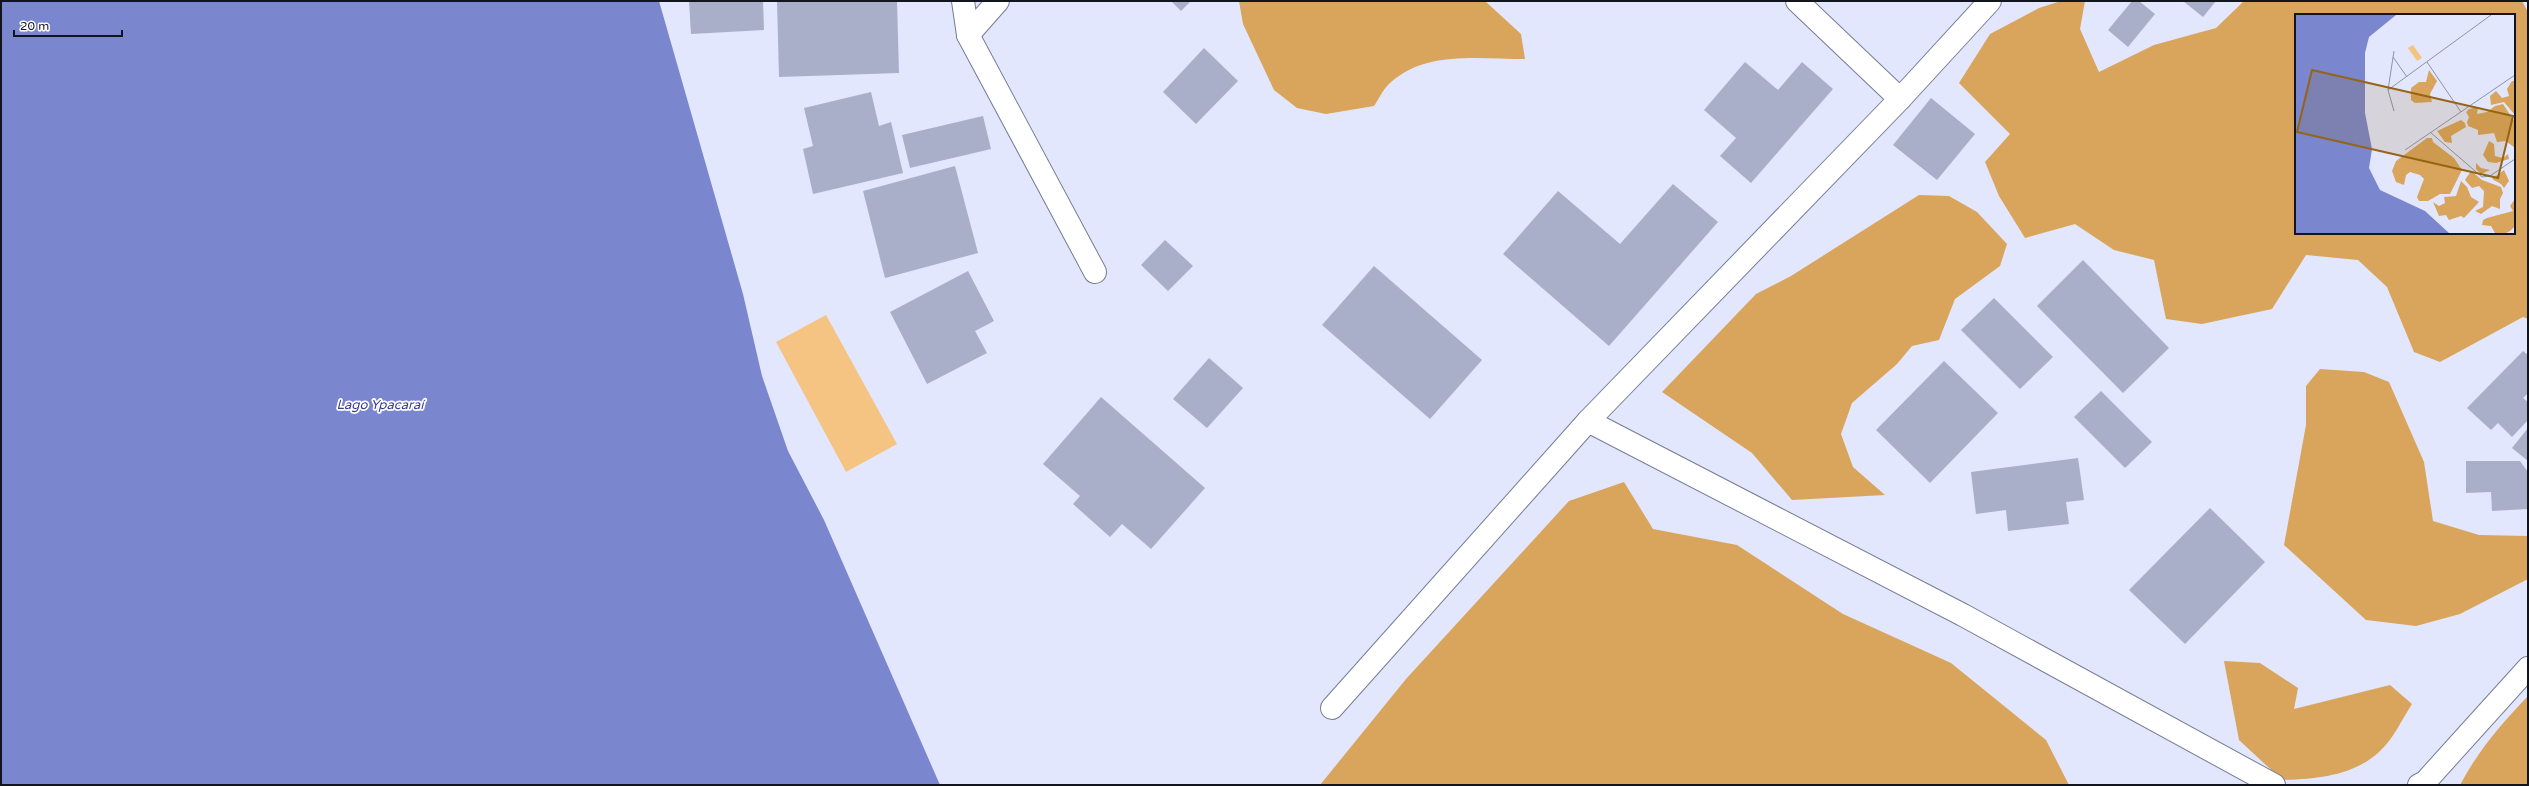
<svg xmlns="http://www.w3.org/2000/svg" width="2529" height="786" font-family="'Varela Round',sans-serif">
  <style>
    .green { fill: #f5c483 }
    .forest { fill: #d9a45b; fill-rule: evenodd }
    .water { fill: #7a86ce }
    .building { fill: #a9afc9 }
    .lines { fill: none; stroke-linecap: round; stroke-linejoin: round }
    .minor-casing { stroke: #777c94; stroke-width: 24 }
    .minor { stroke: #fff; stroke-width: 22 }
    .labels { text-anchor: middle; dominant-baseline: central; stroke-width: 3.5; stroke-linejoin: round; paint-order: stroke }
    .water-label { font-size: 13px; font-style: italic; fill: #393e95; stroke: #fff }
    .inset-road { fill: none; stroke: #8f93a4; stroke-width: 1 }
    .view { fill: #956414; fill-opacity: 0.15; stroke: #956414; stroke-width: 2 }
    .inset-edge { fill: none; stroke: #13151e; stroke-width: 2 }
  </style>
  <rect width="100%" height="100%" fill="#e2e7fd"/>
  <!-- green -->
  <path class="green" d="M826 315 897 444 846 472 776 342Z"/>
  <!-- forest -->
  <g class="forest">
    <path d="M1239 1H1485L1521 34 1525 59C1480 59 1425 50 1390 83 1383 89 1379 99 1374 106L1326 114 1297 108 1274 90 1243 24Z"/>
    <path d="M2061 1H2085L2080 29 2099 72 2154 45 2216 28 2244 1H2522L2528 12V319L2523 317 2440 362 2414 352 2387 287 2358 260 2306 255 2272 309 2202 324 2166 319 2154 260 2114 250 2075 224 2025 238 1999 196 1985 162 2010 134 1959 83 1990 34 2039 8ZM2296 15H2514V233H2296Z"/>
    <path d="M1919 195 1949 196 1977 212 2007 244 2000 266 1955 299 1939 340 1912 346 1897 364 1852 403 1841 434 1853 467 1885 495 1792 500 1752 453 1662 392 1756 294 1791 276Z"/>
    <path d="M2320 369 2364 372 2389 382 2424 462 2433 521 2479 535 2528 536V579L2460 614 2416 626 2366 620 2284 545 2306 425V386Z"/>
    <path d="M1624 482 1653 529 1737 545 1843 614 1951 663 2046 740 2069 785H1320L1406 679 1569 501Z"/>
    <path d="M2224 661 2260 663 2298 688 2294 709 2390 685 2412 704C2402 719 2393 740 2379 752 2353 776 2316 779 2282 780L2239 740Z"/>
    <path d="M2528 696V785H2460C2478 751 2501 724 2528 696Z"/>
  </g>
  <!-- water -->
  <path class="water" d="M1 1H659L743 294 762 376 788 451 824 520 940 785H1Z"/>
  <!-- building -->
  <g class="building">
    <path d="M689 1H763L764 30 691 34Z"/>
    <path d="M777 1H897L899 73 779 77Z"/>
    <path d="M1171 1H1191L1181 11Z"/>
    <path d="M2132 1H2139L2155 14 2128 47 2108 30Z"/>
    <path d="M2183 1H2216L2203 17Z"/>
    <path d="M1204 48 1238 81 1196 124 1163 92Z"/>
    <path d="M1745 62 1778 90 1802 62 1833 89 1751 183 1720 156 1736 138 1704 110Z"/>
    <path d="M871 92 879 126 891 122 903 173 813 194 803 149 813 146 804 108Z"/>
    <path d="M1931 98 1975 134 1937 180 1893 145Z"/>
    <path d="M983 116 991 149 910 168 902 135Z"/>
    <path d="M955 166 978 253 885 278 863 191Z"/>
    <path d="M1673 184 1718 222 1609 346 1503 254 1558 191 1620 244Z"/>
    <path d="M1165 240 1193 266 1168 291 1141 265Z"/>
    <path d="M2083 260 2169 348 2123 393 2037 306Z"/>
    <path d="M1374 266 1482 360 1430 419 1322 325Z"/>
    <path d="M968 271 994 321 975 331 987 353 927 384 890 312Z"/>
    <path d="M1994 298 2053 357 2020 389 1961 330Z"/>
    <path d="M2523 351 2528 355V393L2523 398 2528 402V420L2512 437 2498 423 2491 430 2467 408Z"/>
    <path d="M1209 358 1243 388 1207 428 1173 399Z"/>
    <path d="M1944 361 1998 413 1930 483 1876 430Z"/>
    <path d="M2101 391 2152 442 2125 468 2074 417Z"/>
    <path d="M1101 397 1205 488 1151 549 1122 524 1110 537 1073 504 1080 496 1043 464Z"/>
    <path d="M2528 428V461L2512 448Z"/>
    <path d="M2078 458 2084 500 2066 502 2069 524 2008 531 2006 510 1976 514 1971 472Z"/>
    <path d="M2466 461H2520L2528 472V509L2492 511 2491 492 2466 493Z"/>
    <path d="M2210 508 2265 562 2185 644 2129 590Z"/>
  </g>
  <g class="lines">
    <!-- minor casing -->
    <g class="minor-casing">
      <g id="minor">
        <path d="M963 1 968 35 1095 272"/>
        <path d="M1797 1 1900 99"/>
        <path d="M968 35 998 1"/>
        <path d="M1588 421 1963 615 2274 785"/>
        <path d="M1332 708 1588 421 1900 99 1990 1"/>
        <path d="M2419 785 2425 782 2528 668"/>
      </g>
    </g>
    <!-- minor -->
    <use href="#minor" class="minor"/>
  </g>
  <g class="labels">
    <!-- water labels -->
    <g class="water-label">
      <text x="380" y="405">Lago Ypacaraí</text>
    </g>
  </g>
  <!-- overview -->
  <g transform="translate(2295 14)">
    <rect width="220" height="220" fill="#e2e7fd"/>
    <path d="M118 31 127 44 122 47 113 34Z" fill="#f5c483"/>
    <path d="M134 56 142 67 135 80 137 88 120 89 116 86V74L124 68H131ZM217 67H220V101L209 88 196 91 195 82 201 77 207 84 214 82 212 75ZM208 90 220 108V134L211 127 202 128 199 119 183 121V116L173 112 172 108 174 103 171 98 174 95 183 93 182 100 192 98 200 92ZM166 106 170 109 171 113 156 122 157 129 150 128 142 117ZM132 124H137L138 128 159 144 167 156 155 180H145L133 187H124L122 183 129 165 125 161 115 158 111 161 109 171 101 168 97 157 101 147ZM194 127 199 130 200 142 208 144 213 140 214 145 201 149 193 148 188 141ZM181 149 186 154 195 156 186 160 181 155ZM209 156 214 167 209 174 206 170 197 165ZM176 157 187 166 206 173 208 179 205 185V195L197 192 186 200 180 197 188 193 189 177 184 172 177 174 170 166ZM166 167 172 173 176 183 184 188 169 204 166 202 154 206 151 201 144 202 138 188 144 192 150 189 149 183 161 182ZM220 185V212L215 217 211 219H200L196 212 187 211 188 206 192 204 218 197 215 192Z" fill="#d9a45b"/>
    <path d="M0 1H101L74 23 70 39V99L77 135 74 154 85 176 130 197 154 219H0Z" fill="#7a86ce"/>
    <path class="inset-road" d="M99 37 93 76 99 97M98 43 112 63M132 48 166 98M93 76 196 1M135 118 187 163 195 162 220 145M110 136 220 61"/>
    <path class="view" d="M17 56 218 102 203 164 2 118Z"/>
    <rect width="220" height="220" class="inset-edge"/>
  </g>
  <!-- border -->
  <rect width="2529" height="786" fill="none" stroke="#13151e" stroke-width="4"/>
  <!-- scale -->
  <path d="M14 30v6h108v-6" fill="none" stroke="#13151e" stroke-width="2"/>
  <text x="20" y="30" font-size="12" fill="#13151e" stroke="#ffffff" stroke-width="3" paint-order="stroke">20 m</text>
</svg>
